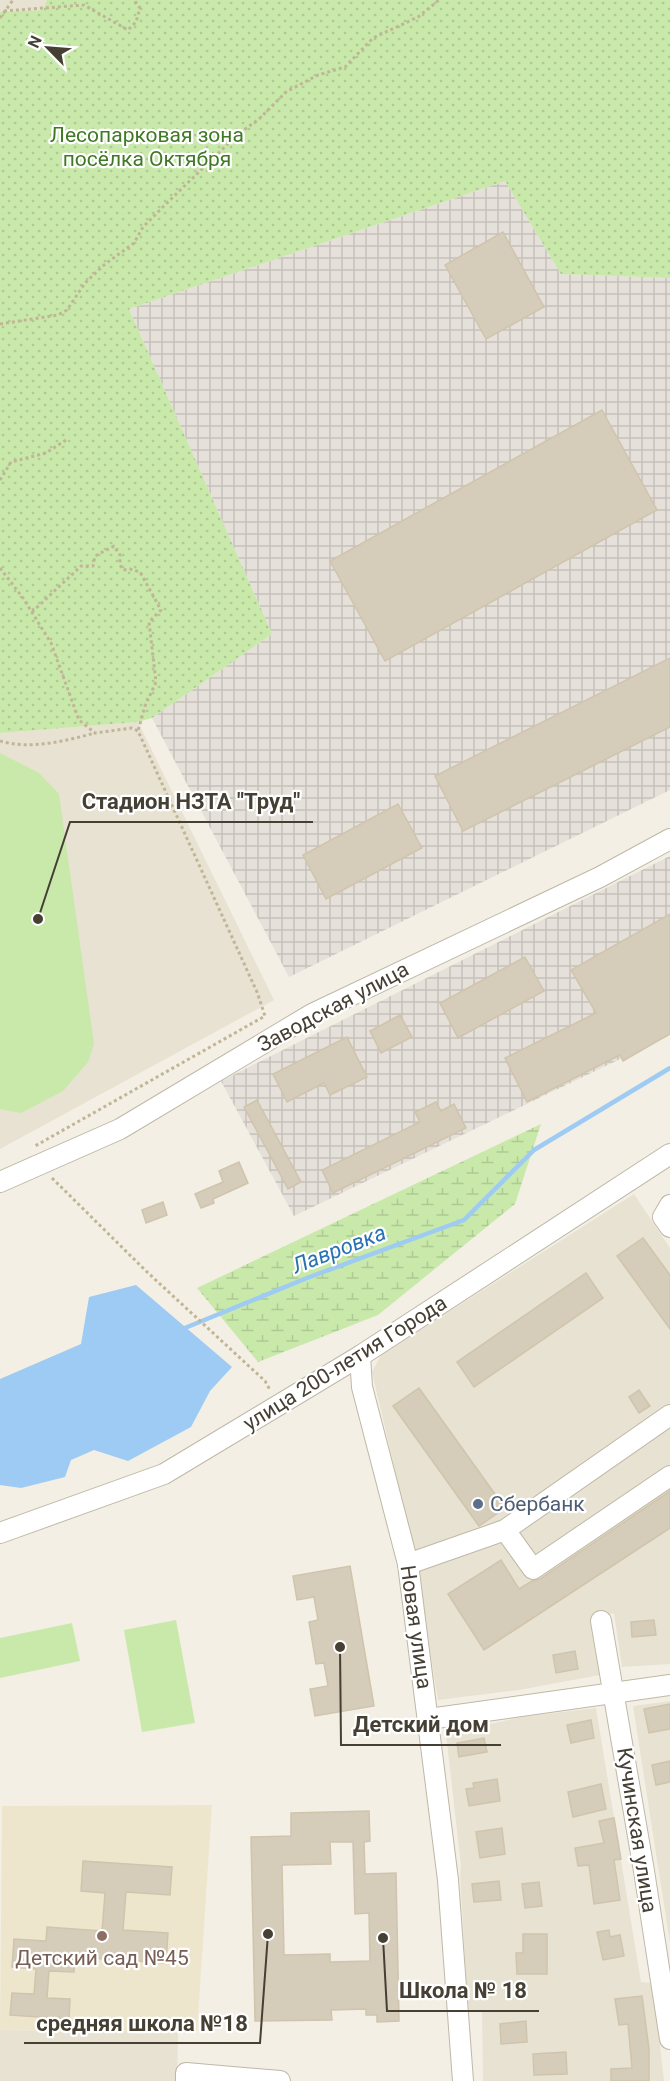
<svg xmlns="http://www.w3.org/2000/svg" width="670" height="2081" font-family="Roboto,sans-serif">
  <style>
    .residential { fill: #e7e2d2 }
    .industrial { fill: url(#industrial-grid) }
    .education { fill: #ede6cd }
    .wetland { fill: url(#wetland-marsh) }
    .park { fill: url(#park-dots) }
    .pitch { fill: #c9e9ab }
    .water { fill: #9dcbf3 }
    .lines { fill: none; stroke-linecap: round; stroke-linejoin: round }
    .stream { stroke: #9dcbf3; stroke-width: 4.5 }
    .building { fill: #d5ccb9; stroke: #d0c4ac; stroke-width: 1.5; fill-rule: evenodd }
    .minor-casing { stroke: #bfb8a6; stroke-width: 22 }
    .path { stroke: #c1b597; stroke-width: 3; stroke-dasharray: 3 3; stroke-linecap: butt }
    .minor { stroke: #fff; stroke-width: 20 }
    .service-dot { fill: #5c6f8a; stroke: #fff; stroke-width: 2 }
    .education-dot { fill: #8d6e63; stroke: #fff; stroke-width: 2 }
    .labels { text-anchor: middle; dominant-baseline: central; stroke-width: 4.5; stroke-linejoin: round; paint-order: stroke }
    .park-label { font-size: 21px; fill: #407925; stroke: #fff }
    .street-label { font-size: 21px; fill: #453f34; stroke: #fff }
    .service-label { font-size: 21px; fill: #4e5e75; stroke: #fff; text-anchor: start }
    .education-label { font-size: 21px; fill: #785e54; stroke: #fff }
    .water-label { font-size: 22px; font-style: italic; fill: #2971b5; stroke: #fff }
    .leader { fill: none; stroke: #453f34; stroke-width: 2 }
    .callout-dot { fill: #453f34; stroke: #fff; stroke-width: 2 }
    .callout-label { font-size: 22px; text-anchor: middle; font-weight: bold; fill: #453f34; stroke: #fff; stroke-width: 4.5; stroke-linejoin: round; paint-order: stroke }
  </style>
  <defs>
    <pattern id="industrial-grid" width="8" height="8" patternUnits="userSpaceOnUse" patternTransform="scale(1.5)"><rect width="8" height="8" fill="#e5e0d9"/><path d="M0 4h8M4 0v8" fill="none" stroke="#c6c1bb"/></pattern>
    <pattern id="wetland-marsh" width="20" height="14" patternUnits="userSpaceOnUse" patternTransform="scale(1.5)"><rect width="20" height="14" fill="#c9e9ab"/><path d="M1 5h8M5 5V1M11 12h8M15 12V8" fill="none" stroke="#aec994"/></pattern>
    <pattern id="park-dots" width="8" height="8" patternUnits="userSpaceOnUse" patternTransform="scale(1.5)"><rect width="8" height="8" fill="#c9e9ab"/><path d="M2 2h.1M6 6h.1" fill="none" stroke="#aec994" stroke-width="1.8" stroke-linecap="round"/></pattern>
  </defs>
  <rect width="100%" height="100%" fill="#f3efe4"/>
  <!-- residential -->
  <g class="residential">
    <path d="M0 0H47L43 10 0 12Z"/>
    <path d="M138 722 274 1000 0 1149V733Z"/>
    <path d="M634 1194 670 1248V1664L622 1667 614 1613 594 1618 600 1675 519 1690 438 1700 414 1552 372 1372 381 1355Z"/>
    <path d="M670 1701V1943L633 1706Z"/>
    <path d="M596 1708 641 1982 653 1983 664 2081H483L482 2010H469L467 1993 460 1875 461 1866 446 1734 521 1717Z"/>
    <path d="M0 2030 178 2033 177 2081H0Z"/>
  </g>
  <!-- industrial -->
  <g class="industrial">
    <path d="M505 181 561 274 670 278V790L289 977 152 718 272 634 129 309Z"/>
    <path d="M670 856V1035L294 1216 221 1081Z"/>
  </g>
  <!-- education -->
  <path class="education" d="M212 1805 197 2032 178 2033 0 2030 2 1806Z"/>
  <!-- wetland -->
  <path class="wetland" d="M541 1124 515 1204 378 1315 258 1362 197 1288Z"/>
  <!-- park -->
  <path class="park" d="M47 0H670V278L561 274 505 181 129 309 272 634 152 718 138 722 0 733V12L43 10Z"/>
  <!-- pitch -->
  <g class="pitch">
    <path d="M0 753 39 773 59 794 94 1044 88 1062 63 1091 21 1113 0 1109Z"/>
    <path d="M176 1620 195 1723 142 1732 124 1630Z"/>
    <path d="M72 1623 80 1661 0 1678V1638Z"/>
  </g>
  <!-- water -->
  <path class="water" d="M136 1285 232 1367 210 1391 191 1427 128 1461 94 1450 71 1460 65 1477 21 1488 0 1485V1379L81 1344 89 1297Z"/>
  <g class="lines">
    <!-- stream -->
    <path class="stream" d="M180 1330 307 1278 464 1220 534 1150 670 1068"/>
  </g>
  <!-- building -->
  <g class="building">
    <path d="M503 232 544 307 486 339 445 265Z"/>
    <path d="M602 410 657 510 385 661 330 561Z"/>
    <path d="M670 658V727L463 831 435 776Z"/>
    <path d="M398 804 422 848 326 899 303 855Z"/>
    <path d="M670 914V1034L623 1061 620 1055 527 1102 505 1058 596 1013 571 970Z"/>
    <path d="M525 957 544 991 458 1038 440 1003Z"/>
    <path d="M400 1015 412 1037 381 1053 370 1031Z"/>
    <path d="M347 1037 367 1077 330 1095 324 1083 287 1102 273 1074Z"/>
    <path d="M257 1100 301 1182 288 1189 244 1107Z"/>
    <path d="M436 1102 441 1111 454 1104 466 1128 333 1193 322 1170 420 1122 415 1112Z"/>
    <path d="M239 1162 248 1183 213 1199 214 1203 201 1208 195 1194 223 1182 219 1171Z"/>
    <path d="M163 1202 167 1215 146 1223 142 1210Z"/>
    <path d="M643 1238 670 1275V1329L617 1256Z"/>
    <path d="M586 1273 603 1298 474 1387 457 1362Z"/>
    <path d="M419 1388 505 1508 479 1526 393 1406Z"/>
    <path d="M639 1390 650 1406 639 1413 629 1397Z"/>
    <path d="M670 1491V1528L484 1650 448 1594 501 1560 519 1589 532 1581 540 1579Z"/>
    <path d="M350 1566 374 1706 315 1716 310 1689 328 1686 324 1663 316 1664 309 1622 318 1620 314 1597 297 1600 293 1576Z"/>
    <path d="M654 1620 656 1635 632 1637 631 1622Z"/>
    <path d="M575 1651 578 1669 556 1673 553 1655Z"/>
    <path d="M670 1704V1729L649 1733 644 1709Z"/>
    <path d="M591 1720 594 1738 571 1743 567 1725Z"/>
    <path d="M484 1738 487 1752 459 1757 457 1743Z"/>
    <path d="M670 1761V1782L656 1785 652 1765Z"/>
    <path d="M497 1779 500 1801 469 1806 466 1789 474 1788 473 1783Z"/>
    <path d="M601 1784 606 1809 573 1817 568 1792Z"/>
    <path d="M369 1811 370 1841 364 1842 365 1874 396 1873 399 2021 377 2022V2015H366V2009L331 2010 332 2020 255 2021 251 1837 291 1836V1813ZM330 1842H353L355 1914 369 1913 370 1961 330 1962V1954L284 1955 282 1865 331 1864Z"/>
    <path d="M614 1818 621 1859 614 1860 620 1900 594 1904 589 1865 578 1866 575 1848 604 1843 599 1821Z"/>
    <path d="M502 1828 505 1854 480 1858 476 1832Z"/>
    <path d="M83 1861 172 1867 170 1895 126 1892 123 1930 168 1933 166 1963 75 1957 74 1972 49 1971 47 1998 70 1999 69 2019 10 2015 12 1993 34 1994 36 1969 12 1967 14 1939 46 1941 47 1927 102 1931 105 1893 81 1891Z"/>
    <path d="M499 1881 501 1900 474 1902 472 1884Z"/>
    <path d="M539 1882 542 1906 525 1908 522 1884Z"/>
    <path d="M609 1930 610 1937 620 1935 624 1956 603 1960 597 1932Z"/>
    <path d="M523 1934H547V1974H517L516 1953H523Z"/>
    <path d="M642 1996 649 2049V2081H611V2069L632 2068 628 2024 619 2025 615 1999Z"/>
    <path d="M526 2021 527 2042 501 2044 500 2024Z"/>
    <path d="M566 2052 567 2074 534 2075 533 2054Z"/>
  </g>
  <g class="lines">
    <!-- minor casing -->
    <g class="minor-casing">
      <g id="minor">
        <path d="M0 1182 120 1129 312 1014 600 877 670 839"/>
        <path d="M670 1205 663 1217 670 1227"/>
        <path d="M360 1356 362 1387 408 1564 448 1880 463 2081"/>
        <path d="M505 1530 533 1569 670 1476"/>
        <path d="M0 1533 164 1474 360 1356 670 1154"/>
        <path d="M408 1564 505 1530 670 1415"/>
        <path d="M601 1621 644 1871 670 2039"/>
        <path d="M429 1719 670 1685"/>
        <path d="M186 2081V2073L280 2081"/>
      </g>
    </g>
    <!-- path -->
    <g class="path">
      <path d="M4 11 84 5 128 30 136 22 140 8 134 0"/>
      <path d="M0 18 13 0"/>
      <path d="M0 324 58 315 67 310 85 283 104 265 134 243 143 227 168 202 237 135 259 119 286 92 318 75 345 67 373 38 418 17 439 0"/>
      <path d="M0 480 11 462 46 453 66 440"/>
      <path d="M0 568 23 598 51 643 79 720 95 733 132 728 138 731 257 992 265 1016 35 1146"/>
      <path d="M32 612 81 566H93L95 556 114 546 120 555V565L123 570 130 569 140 572 161 610 149 622 156 682 145 706 138 731"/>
      <path d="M0 741C30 750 65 741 95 733"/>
      <path d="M52 1178 146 1271 265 1381 270 1390"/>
    </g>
    <!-- minor -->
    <use href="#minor" class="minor"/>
  </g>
  <!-- markers -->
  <circle class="service-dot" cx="478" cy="1504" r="6"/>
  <circle class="education-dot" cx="102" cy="1936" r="6"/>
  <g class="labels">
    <!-- park labels -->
    <g class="park-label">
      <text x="147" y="135">Лесопарковая зона<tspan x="147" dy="24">посёлка Октября</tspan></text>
    </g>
    <!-- street labels -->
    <g class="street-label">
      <text transform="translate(333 1007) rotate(-28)">Заводская улица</text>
      <text transform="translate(345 1363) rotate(-32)">улица 200-летия Города</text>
      <text transform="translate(416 1627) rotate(82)">Новая улица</text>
      <text transform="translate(637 1830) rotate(81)">Кучинская улица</text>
    </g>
    <!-- service labels -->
    <g class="service-label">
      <text x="490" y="1504">Сбербанк</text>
    </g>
    <!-- education labels -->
    <g class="education-label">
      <text x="102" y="1958">Детский сад №45</text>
    </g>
    <!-- water labels -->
    <g class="water-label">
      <text transform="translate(339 1249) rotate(-21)">Лавровка</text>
    </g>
  </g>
  <!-- callouts -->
  <path class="leader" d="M38 919L70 822H313M340 1647L341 1745H501M383 1938L387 2011H539M268 1934L260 2043H24"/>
  <g class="callout-dot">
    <circle cx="38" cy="919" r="6"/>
    <circle cx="340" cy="1647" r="6"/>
    <circle cx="383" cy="1938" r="6"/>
    <circle cx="268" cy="1934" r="6"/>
  </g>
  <g class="callout-label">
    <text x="191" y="809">Стадион НЗТА "Труд"</text>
    <text x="421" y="1732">Детский дом</text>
    <text x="463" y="1998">Школа № 18</text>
    <text x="142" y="2031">средняя школа №18</text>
  </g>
  <!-- north arrow -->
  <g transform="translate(48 48) rotate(295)" stroke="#ffffff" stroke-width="4.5" paint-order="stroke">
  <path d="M0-4.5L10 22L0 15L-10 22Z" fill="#453f34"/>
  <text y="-9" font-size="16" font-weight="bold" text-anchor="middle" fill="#453f34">N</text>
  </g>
</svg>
